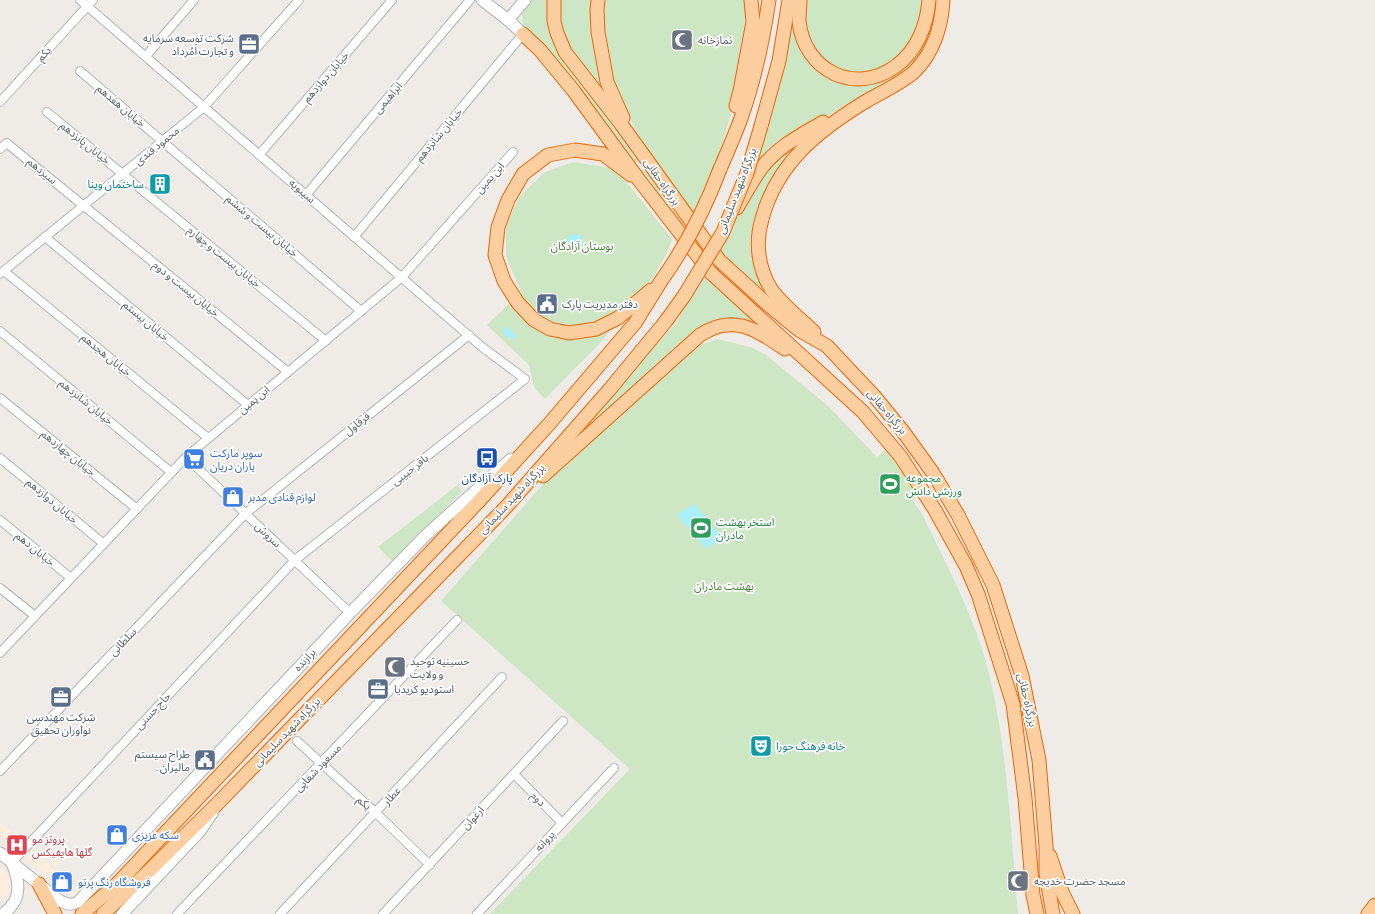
<svg xmlns="http://www.w3.org/2000/svg" width="1375" height="914" font-family="'Sofia Sans Condensed','Noto Sans Arabic',sans-serif">
  <style>
    .commercial { fill: #fdeddd }
    .green { fill: #cde6c3 }
    .water { fill: #a9effd }
    .lines { fill: none; stroke-linecap: round; stroke-linejoin: round }
    .minor-casing { stroke: #b1b5b8; stroke-width: 10 }
    .secondary-casing { stroke: #b0b5b8; stroke-width: 13 }
    .trunk-casing { stroke: #ee6507; stroke-width: 15 }
    .minor { stroke: #fff; stroke-width: 8 }
    .secondary { stroke: #fff; stroke-width: 11 }
    .trunk { stroke: #fccea0; stroke-width: 13 }
    .trunk-bridge-casing { stroke: #ee6507; stroke-width: 15; stroke-linecap: butt }
    .trunk-bridge { stroke: #fccea0; stroke-width: 13 }
    .labels { text-anchor: middle; dominant-baseline: central; stroke-width: 3.5; stroke-linejoin: round; paint-order: stroke }
    .service-label { font-size: 11px; fill: #4e5e75; stroke: #fff; text-anchor: end }
    .worship-label { font-size: 11px; fill: #5b616d; stroke: #fff; text-anchor: start }
    .street-label { font-size: 11px; fill: #5d6366; stroke: #fff }
    .culture-label { font-size: 11px; fill: #0d838f; stroke: #fff; text-anchor: end }
    .park-label { font-size: 11px; fill: #498337; stroke: #fff }
    .shop-label { font-size: 11px; fill: #366cbe; stroke: #fff; text-anchor: start }
    .transit-label { font-size: 11px; fill: #164399; stroke: #fff }
    .leisure-label { font-size: 11px; fill: #27864d; stroke: #fff; text-anchor: start }
    .health-label { font-size: 11px; fill: #be3a42; stroke: #fff; text-anchor: start }
  </style>
  <rect width="100%" height="100%" fill="#efebe6"/>
  <!-- commercial -->
  <g class="commercial">
    <path d="M0 822 79 891 75 898 0 838Z"/>
    <path d="M60 849 67 856 55 867 52 864 53 862 48 859 55 850 58 851Z"/>
    <path d="M0 867 13 878V885L9 894 0 901Z"/>
  </g>
  <!-- green -->
  <g class="green">
    <path d="M531 0H550L552 31 642 159 633 164 529 32 523 24 522 15Z"/>
    <path d="M559 0H594L611 101 581 68 559 26Z"/>
    <path d="M601 0H747L748 7C744 34 741 62 736 89 728 134 711 177 692 218L649 154 610 83Z"/>
    <path d="M795 0 796 24 831 76 894 71 932 0H937V9L930 38 923 50 915 62 900 75 796 133 752 179 782 75 791 31Z"/>
    <path d="M803 0H926L921 28 894 64 858 76 825 65 804 34Z"/>
    <path d="M827 124 795 153 755 246 792 319 719 252 761 172 773 158Z"/>
    <path d="M574 162 616 169 672 239 668 251 654 276 601 342 545 399 534 387 529 365 487 325 521 292 506 256V226L520 196 545 172Z"/>
    <path d="M648 166 685 220 679 232 638 172Z"/>
    <path d="M706 275 774 338 726 320 540 476 622 382 674 325Z"/>
    <path d="M718 339 753 348 766 355 828 406 877 457 887 449 917 496 913 501 922 514C948 568 978 623 991 682 1008 758 1011 837 1018 914H490L630 769 441 601 544 483 590 438 691 348Z"/>
    <path d="M499 453 466 486 463 483 458 486 462 491 393 562 378 547Z"/>
  </g>
  <!-- water -->
  <g class="water">
    <circle cx="575" cy="242" r="8"/>
    <path d="M505 327 508 328 515 334V339H510L504 333 503 330Z"/>
    <path d="M694 504 722 537 707 549 677 515Z"/>
  </g>
  <g class="lines">
    <!-- minor casing -->
    <g class="minor-casing">
      <g id="minor">
        <path d="M146 56 194 0"/>
        <path d="M80 71 361 311"/>
        <path d="M0 102 93 0"/>
        <path d="M47 112 326 341"/>
        <path d="M0 149 7 143 9 145 288 372"/>
        <path d="M259 155 392 0"/>
        <path d="M306 195 470 0"/>
        <path d="M45 237 248 405"/>
        <path d="M354 237 523 34"/>
        <path d="M4 271 208 438"/>
        <path d="M0 274 204 107 299 0"/>
        <path d="M0 331 171 472"/>
        <path d="M0 398 137 509"/>
        <path d="M186 457 350 613"/>
        <path d="M0 458 104 544"/>
        <path d="M0 520 71 578"/>
        <path d="M0 588 35 616"/>
        <path d="M0 653 186 457 402 277 513 152"/>
        <path d="M297 741 376 813 430 865"/>
        <path d="M0 771 245 514 469 335"/>
        <path d="M514 774 562 823"/>
        <path d="M12 862 295 560 525 379 482 347 80 0"/>
        <path d="M177 914 457 620"/>
        <path d="M280 914 502 677"/>
        <path d="M383 914 563 721"/>
        <path d="M477 914 614 768"/>
      </g>
    </g>
    <!-- secondary casing -->
    <g class="secondary-casing">
      <g id="secondary">
        <path d="M482 0 508 20 523 34"/>
        <path d="M508 20 525 0"/>
        <path d="M0 853 60 901C67 904 71 906 78 902L350 613 426 535 511 459"/>
        <path d="M3 914C6 911 10 909 12 905 22 893 17 875 12 863"/>
        <path d="M122 914 200 831 213 812"/>
      </g>
    </g>
    <!-- trunk casing -->
    <g class="trunk-casing">
      <g id="trunk">
        <path d="M554 0V21L557 33 565 52 621 124 719 260 765 302 799 330 827 346 875 397 902 430 933 473 958 515 993 585 1022 676 1039 760 1046 846V874L1053 914"/>
        <path d="M598 0 597 10 598 32 607 82 623 118"/>
        <path d="M800 0C800 7 799 14 799 21 804 71 855 96 896 66 917 51 927 25 929 0"/>
        <path d="M523 34 540 50 573 90 639 180 711 273 863 412 901 457 935 510 966 566 978 594 1013 704 1025 798 1033 895 1037 914"/>
        <path d="M736 106 740 91 753 22 751 0"/>
        <path d="M761 126 779 61 789 0"/>
        <path d="M720 169C727 153 734 137 740 121 754 82 763 41 769 0"/>
        <path d="M631 175 603 154 575 150 548 155 523 174 508 200 498 227 495 255 504 281 518 303 534 320 550 329 569 333 596 329 618 318 651 290"/>
        <path d="M737 208C745 194 753 179 763 166 779 146 801 135 823 122"/>
        <path d="M814 332C800 318 782 305 771 289 758 268 755 242 762 219 777 162 820 129 868 100 881 93 905 81 915 71 933 53 942 26 943 0"/>
        <path d="M543 476 700 335C734 313 756 330 785 349"/>
        <path d="M1050 856 1062 892 1073 914"/>
        <path d="M39 884 55 914"/>
        <path d="M82 914 116 885 479 501 550 423 635 323 661 281"/>
        <path d="M103 914 150 870 218 803 507 506 610 389 666 321"/>
        <path d="M1368 914 1375 905"/>
      </g>
    </g>
    <!-- minor -->
    <use href="#minor" class="minor"/>
    <!-- secondary -->
    <use href="#secondary" class="secondary"/>
    <!-- trunk -->
    <use href="#trunk" class="trunk"/>
    <!-- trunk-bridge casing -->
    <g class="trunk-bridge-casing">
      <g id="trunk-bridge">
        <path d="M661 281C686 246 705 209 720 169"/>
        <path d="M666 321 684 296 723 232 747 173 761 126"/>
      </g>
    </g>
    <!-- trunk-bridge -->
    <use href="#trunk-bridge" class="trunk-bridge"/>
  </g>
  <!-- icons -->
  <defs>
    <g id="mosque-square" transform="scale(1.15)"><rect x="-9" y="-9" width="18" height="18" rx="4" fill="#6b7280" stroke="#fff"/><path d="M3.5-4.9A6 6 0 1 0 3.5 4.9A5 5 0 1 1 3.5-4.9Z" fill="#fff"/></g>
    <g id="office-square" transform="scale(1.15)"><rect x="-9" y="-9" width="18" height="18" rx="4" fill="#5c6f8a" stroke="#fff"/><path d="M-6-3h4V-5.5h4V-3h4V5H-6ZM-1-4.5V-3h2v-1.5ZM-6 0V1H6V0Z" fill="#fff"/></g>
    <g id="building-square" transform="scale(1.15)"><rect x="-9" y="-9" width="18" height="18" rx="4" fill="#0f9aa8" stroke="#fff"/><path d="M-4-6H4V6H1V3H-1V6H-4ZM-2.5-4.3h1.7v1.8h-1.7ZM.8-4.3h1.7v1.8H.8ZM-2.5-1h1.7V.8h-1.7ZM.8-1h1.7V.8H.8Z" fill="#fff"/></g>
    <g id="civic-square" transform="scale(1.15)"><rect x="-9" y="-9" width="18" height="18" rx="4" fill="#5c6f8a" stroke="#fff"/><path d="M-.6-6.5H3V-4.5H.6V-3L4-1V1h2V6H-6V1h2V-1L-.6-3ZM-1.2 2.5V6h2.4V2.5Z" fill="#fff"/></g>
    <g id="bus-square" transform="scale(1.15)"><rect x="-9" y="-9" width="18" height="18" rx="4" fill="#1a4fb4" stroke="#fff"/><path d="M-5-6H5V4H4V6H2V4H-2V6H-4V4H-5ZM-3.5-4V0h7V-4ZM-3.5 1.2v1.5H-2V1.2ZM2 1.2v1.5H3.5V1.2Z" fill="#fff"/></g>
    <g id="supermarket-square" transform="scale(1.15)"><rect x="-9" y="-9" width="18" height="18" rx="4" fill="#3f7fe0" stroke="#fff"/><path d="M-6-5.5h2.5l.6 2H6L4.5 2H-2.5L-4.4-4H-6ZM-1.5 3.2a1.3 1.3 0 1 0 .1 0ZM3 3.2a1.3 1.3 0 1 0 .1 0Z" fill="#fff"/></g>
    <g id="stadium-square" transform="scale(1.15)"><rect x="-9" y="-9" width="18" height="18" rx="4" fill="#2e9e5b" stroke="#fff"/><path d="M0-5a6.5 5 0 1 0 0 10a6.5 5 0 1 0 0-10ZM-3.5-1.8h7v3.6h-7Z" fill="#fff"/></g>
    <g id="shop-square" transform="scale(1.15)"><rect x="-9" y="-9" width="18" height="18" rx="4" fill="#3f7fe0" stroke="#fff"/><path d="M-5-2.5h2.3a2.7 3.5 0 0 1 5.4 0H5L5.5 6h-11ZM-1.5-2.5h3a1.5 2.3 0 0 0-3 0Z" fill="#fff"/></g>
    <g id="theatre-square" transform="scale(1.15)"><rect x="-9" y="-9" width="18" height="18" rx="4" fill="#0f9aa8" stroke="#fff"/><path d="M-5-5.5Q0-4 5-5.5V0Q5 5 0 6Q-5 5-5 0ZM-3.3-2.5H-1v1.5H-3.3ZM1-2.5H3.3v1.5H1ZM-2.8 1Q0 5.5 2.8 1Z" fill="#fff"/></g>
    <g id="hospital-square" transform="scale(1.15)"><rect x="-9" y="-9" width="18" height="18" rx="4" fill="#e0444e" stroke="#fff"/><path d="M-5-5h3v3.5h4V-5h3V5h-3V1.5h-4V5h-3Z" fill="#fff"/></g>
  </defs>
  <g fill-rule="evenodd">
    <use href="#mosque-square" x="682" y="40"/>
    <use href="#office-square" x="249" y="44"/>
    <use href="#building-square" x="160" y="184"/>
    <use href="#civic-square" x="547" y="304"/>
    <use href="#bus-square" x="487" y="458"/>
    <use href="#supermarket-square" x="194" y="459"/>
    <use href="#stadium-square" x="890" y="484"/>
    <use href="#shop-square" x="233" y="497"/>
    <use href="#stadium-square" x="701" y="528"/>
    <use href="#mosque-square" x="395" y="667"/>
    <use href="#office-square" x="378" y="689"/>
    <use href="#office-square" x="61" y="697"/>
    <use href="#theatre-square" x="761" y="746"/>
    <use href="#civic-square" x="205" y="760"/>
    <use href="#shop-square" x="117" y="835"/>
    <use href="#hospital-square" x="17" y="845"/>
    <use href="#mosque-square" x="1018" y="881"/>
    <use href="#shop-square" x="62" y="882"/>
  </g>
  <g class="labels">
    <!-- service labels -->
    <g class="service-label">
      <text x="234" y="38">شرکت توسعه سرمایه<tspan x="234" dy="13">و تجارت اَمُرداد</tspan></text>
      <text x="562" y="304" text-anchor="start">دفتر مدیریت پارک</text>
      <text x="394" y="689" text-anchor="start">استودیو کریدیا</text>
      <text x="61" y="717" text-anchor="middle">شرکت مهندسی<tspan x="61" dy="13">نوآوران تحقیق</tspan></text>
      <text x="190" y="754">طراح سیستم<tspan x="190" dy="13">. مالیران</tspan></text>
    </g>
    <!-- worship labels -->
    <g class="worship-label">
      <text x="698" y="40">نمازخانه</text>
      <text x="410" y="661">حسینیه توحید<tspan x="410" dy="13">و ولایت</tspan></text>
      <text x="1034" y="881">مسجد حضرت خدیجه</text>
    </g>
    <!-- street labels -->
    <g class="street-label">
      <text transform="translate(44 54) rotate(-48)">یکم</text>
      <text transform="translate(326 77) rotate(-49)">خیابان دوازدهم</text>
      <text transform="translate(388 98) rotate(-50)">ابراهیمی</text>
      <text transform="translate(121 106) rotate(40)">خیابان هفدهم</text>
      <text transform="translate(439 135) rotate(-50)">خیابان شانزدهم</text>
      <text transform="translate(85 143) rotate(39)">خیابان پانزدهم</text>
      <text transform="translate(157 146) rotate(-39)">محمود قندی</text>
      <text transform="translate(42 171) rotate(39)">سیزدهم</text>
      <text transform="translate(490 178) rotate(-48)">ابن یمین</text>
      <text transform="translate(662 182) rotate(55)">بزرگراه حقانی</text>
      <text transform="translate(302 191) rotate(41)">سیبویه</text>
      <text transform="translate(737 191) rotate(-69)">بزرگراه شهید سلیمانی</text>
      <text transform="translate(262 226) rotate(40)">خیابان بیست و ششم</text>
      <text transform="translate(224 257) rotate(39)">خیابان بیست و چهارم</text>
      <text transform="translate(186 289) rotate(39)">خیابان بیست و دوم</text>
      <text transform="translate(146 321) rotate(40)">خیابان بیستم</text>
      <text transform="translate(106 355) rotate(39)">خیابان هجدهم</text>
      <text transform="translate(254 400) rotate(-40)">ابن یمین</text>
      <text transform="translate(86 402) rotate(39)">خیابان شانزدهم</text>
      <text transform="translate(887 412) rotate(50)">بزرگراه حقانی</text>
      <text transform="translate(357 424) rotate(-39)">قرقاول</text>
      <text transform="translate(68 453) rotate(39)">خیابان چهاردهم</text>
      <text transform="translate(410 470) rotate(-38)">باقر حبیبی</text>
      <text transform="translate(512 499) rotate(-47)">بزرگراه شهید سلیمانی</text>
      <text transform="translate(52 501) rotate(40)">خیابان دوازدهم</text>
      <text transform="translate(268 535) rotate(44)">سروش</text>
      <text transform="translate(35 549) rotate(39)">خیابان دهم</text>
      <text transform="translate(123 642) rotate(-46)">سلطانی</text>
      <text transform="translate(305 660) rotate(-47)">برازنده</text>
      <text transform="translate(1027 700) rotate(77)">بزرگراه حقانی</text>
      <text transform="translate(153 711) rotate(-47)">حاج حسنی</text>
      <text transform="translate(287 732) rotate(-46)">بزرگراه شهید سلیمانی</text>
      <text transform="translate(318 768) rotate(-46)">مسعود شفاپی</text>
      <text transform="translate(392 796) rotate(-47)">عطار</text>
      <text transform="translate(538 799) rotate(45)">دوم</text>
      <text transform="translate(364 803) rotate(41)">یکم</text>
      <text transform="translate(473 818) rotate(-47)">ارغوان</text>
      <text transform="translate(545 841) rotate(-47)">پروانه</text>
    </g>
    <!-- culture labels -->
    <g class="culture-label">
      <text x="144" y="184">ساختمان وینا</text>
      <text x="776" y="746" text-anchor="start">خانه فرهنگ حورا</text>
    </g>
    <!-- park labels -->
    <g class="park-label">
      <text x="582" y="246">بوستان آزادگان</text>
      <text x="724" y="586">بهشت مادران</text>
    </g>
    <!-- shop labels -->
    <g class="shop-label">
      <text x="210" y="453">سوپر مارکت<tspan x="210" dy="13">یاران دریان</tspan></text>
      <text x="248" y="497">لوازم قنادى مدبر</text>
      <text x="132" y="835">سکه عزیزی</text>
      <text x="78" y="882">فروشگاه رنگ پرتو</text>
    </g>
    <!-- transit labels -->
    <g class="transit-label">
      <text x="487" y="478">پارک آزادگان</text>
    </g>
    <!-- leisure labels -->
    <g class="leisure-label">
      <text x="906" y="478">مجموعه<tspan x="906" dy="13">ورزشی دانش</tspan></text>
      <text x="716" y="522">استخر بهشت<tspan x="716" dy="13">مادران</tspan></text>
    </g>
    <!-- health labels -->
    <g class="health-label">
      <text x="32" y="839">پروتز مو<tspan x="32" dy="13">گلها هایفیکس</tspan></text>
    </g>
  </g>
</svg>
